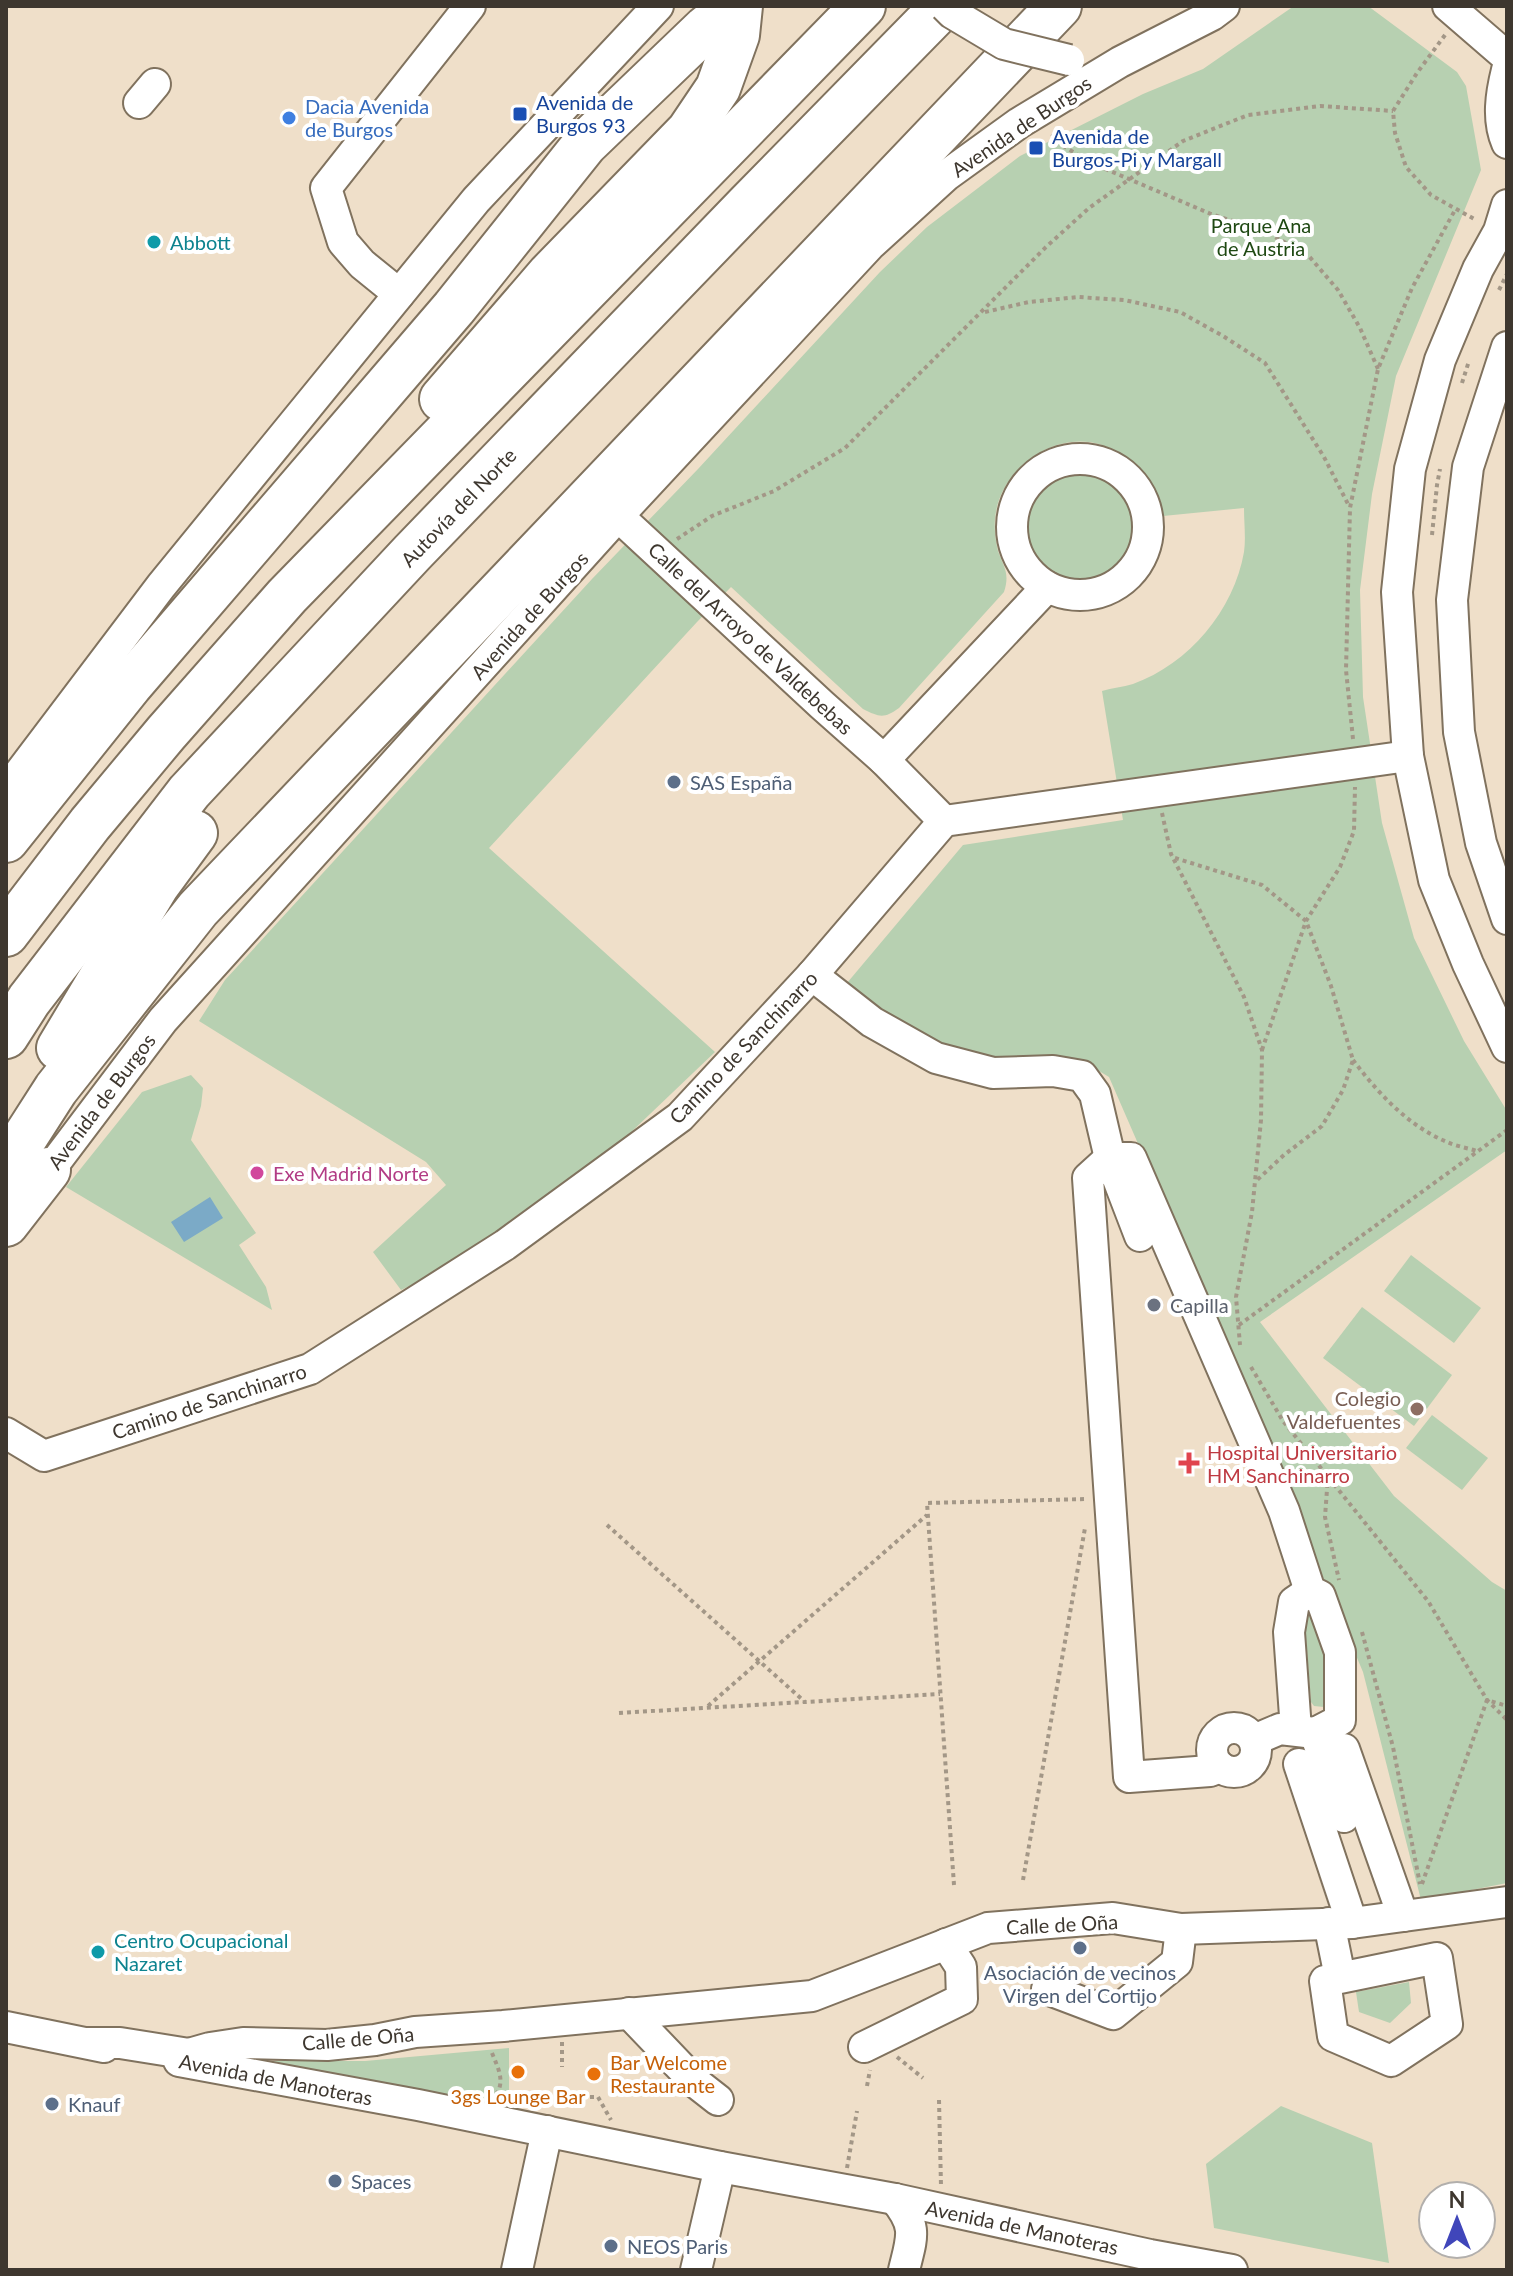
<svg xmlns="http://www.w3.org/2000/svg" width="1513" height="2276" font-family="Lato,sans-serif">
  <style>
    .green { fill: #b7d0b1 }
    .water { fill: #7baac7 }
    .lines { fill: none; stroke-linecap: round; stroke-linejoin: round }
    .minor-casing { stroke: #80725e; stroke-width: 34 }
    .highway-casing { stroke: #80725e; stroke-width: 48 }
    .path { stroke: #a39787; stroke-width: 4; stroke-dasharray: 4 4; stroke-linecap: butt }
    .minor { stroke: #fff; stroke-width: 30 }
    .highway { stroke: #fff; stroke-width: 44 }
    .minor-bridge-casing { stroke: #80725e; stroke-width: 34; stroke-linecap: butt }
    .minor-bridge { stroke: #fff; stroke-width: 30 }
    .transit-dot { fill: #1a4fb4; stroke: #fff; stroke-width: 3 }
    .shop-dot { fill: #3f7fe0; stroke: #fff; stroke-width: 3 }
    .culture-dot { fill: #0f9aa8; stroke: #fff; stroke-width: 3 }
    .service-dot { fill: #5c6f8a; stroke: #fff; stroke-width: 3 }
    .hotel-dot { fill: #d1479c; stroke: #fff; stroke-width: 3 }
    .worship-dot { fill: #6b7280; stroke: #fff; stroke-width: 3 }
    .education-dot { fill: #8d6e63; stroke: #fff; stroke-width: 3 }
    .health-dot { fill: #e0444e; stroke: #fff; stroke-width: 3 }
    .food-dot { fill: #e8710a; stroke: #fff; stroke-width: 3 }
    .labels { text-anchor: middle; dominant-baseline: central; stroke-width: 8; stroke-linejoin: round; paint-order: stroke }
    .transit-label { font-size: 20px; fill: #164399; stroke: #fff; text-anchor: start }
    .shop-label { font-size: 20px; fill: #366cbe; stroke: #fff; text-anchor: start }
    .street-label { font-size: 20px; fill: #3e372f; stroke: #fff }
    .park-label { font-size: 20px; fill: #1f4913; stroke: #fff }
    .culture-label { font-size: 20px; fill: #0d838f; stroke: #fff; text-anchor: start }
    .service-label { font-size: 20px; fill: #4e5e75; stroke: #fff; text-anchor: start }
    .hotel-label { font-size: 20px; fill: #b23c85; stroke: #fff; text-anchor: start }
    .worship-label { font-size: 20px; fill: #5b616d; stroke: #fff; text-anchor: start }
    .education-label { font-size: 20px; fill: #785e54; stroke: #fff; text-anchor: end }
    .health-label { font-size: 20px; fill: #be3a42; stroke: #fff; text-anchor: start }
    .food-label { font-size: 20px; fill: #c56008; stroke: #fff; text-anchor: start }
  </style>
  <rect width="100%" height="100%" fill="#efdfc9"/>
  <!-- green -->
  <g class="green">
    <path d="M1294 6H1368L1457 72 1466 86 1481 170 1396 376 1372 494 1360 590 1363 697 1382 823 1414 938 1464 1041 1507 1111V1150L1260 1322 1394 1496 1492 1582 1507 1591V1883L1421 1900 1363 1672 1207 1302 1109 1077 1081 1060 989 1058 947 1046 889 1018 847 983 963 845 1123 820 1102 691C1112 688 1123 687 1133 684 1189 664 1234 610 1244 552 1246 538 1244 523 1244 508L1163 516C1153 479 1140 458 1102 445 1054 429 998 470 995 520 994 529 996 542 998 551 1004 567 1010 574 1004 592L899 708C884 719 879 717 863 709L731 587 697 622 489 848 715 1052 606 1156 453 1265 401 1290 373 1252 446 1185 426 1162 199 1021 225 980 592 579 698 469 880 272 927 227 1020 156 1143 94 1203 69Z"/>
    <circle cx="1080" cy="526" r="56"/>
    <path d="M191 1075 203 1088 201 1106 191 1140 256 1233 239 1245 266 1287 272 1310 66 1187 142 1092Z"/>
    <path d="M1411 1255 1481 1308 1454 1343 1384 1291Z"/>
    <path d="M1362 1307 1452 1375 1414 1426 1323 1358Z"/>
    <path d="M1432 1415 1488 1458 1462 1490 1406 1448Z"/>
    <path d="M1315 1611 1325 1642 1330 1702 1324 1707 1314 1706 1311 1702 1304 1614Z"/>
    <path d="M1409 1982 1411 2003 1390 2023 1359 2012 1356 1992Z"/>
    <path d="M509 2048V2109L262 2061H365Z"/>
    <path d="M1281 2106 1372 2143 1389 2263 1214 2228 1206 2164Z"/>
  </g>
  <!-- water -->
  <path class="water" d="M210 1197 223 1218 184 1242 171 1222Z"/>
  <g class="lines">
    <!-- minor casing -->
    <g class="minor-casing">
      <g id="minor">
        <path d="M1448 6 1507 57"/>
        <path d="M1507 70C1501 94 1497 120 1507 143"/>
        <path d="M139 103 155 84"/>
        <path d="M1507 205 1499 231 1478 269 1440 360 1410 469 1397 592 1408 756 1434 880 1468 964 1507 1047"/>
        <path d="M399 294 362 264 343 242 326 188 470 6"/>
        <path d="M1507 347 1468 467 1452 600 1459 732 1481 843 1507 919"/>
        <circle cx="1080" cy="527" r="68"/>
        <path d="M618 516 822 705 884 760 944 821"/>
        <path d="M884 760 1047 587"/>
        <path d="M6 791 161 586 476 200 658 6"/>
        <path d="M812 975 872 1022 936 1058 993 1073 1053 1071 1082 1076 1095 1094 1110 1158 1140 1236"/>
        <path d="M39 1184 163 1020 618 516 870 245 947 175 1019 123 1120 62 1212 15 1224 6"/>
        <path d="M6 1433 44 1456 310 1369 505 1245 680 1117 812 975 944 821 1408 756"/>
        <circle cx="1234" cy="1750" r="22"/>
        <path d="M1296 1730 1289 1632 1294 1602 1310 1591"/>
        <path d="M1315 1733 1344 1817"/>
        <path d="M1344 1749 1403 1916"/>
        <path d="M1299 1764 1352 1923"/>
        <path d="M1220 1767 1210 1771 1129 1777 1088 1178 1110 1158H1131L1284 1511 1310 1591 1320 1596 1340 1652V1720L1315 1733 1280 1729 1254 1740"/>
        <path d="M1329 1923 1340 1977"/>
        <path d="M1437 1958 1447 2024 1391 2061 1333 2036 1325 1981Z"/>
        <path d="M1047 1989 1113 2014 1177 1962 1181 1929"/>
        <path d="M629 2013 695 2082 718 2100"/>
        <path d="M6 2027 104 2047"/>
        <path d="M88 2043H120L189 2054 210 2048 243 2043 327 2045 375 2040 415 2032 503 2026 812 1996 988 1928 1113 1918 1181 1929 1352 1923 1507 1902"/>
        <path d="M864 2047 962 1999 961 1967 946 1944"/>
        <path d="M179 2061 418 2105 720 2167 895 2199 1150 2255 1232 2270"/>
        <path d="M895 2199C918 2227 912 2237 904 2270"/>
        <path d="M517 2270 547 2131"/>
        <path d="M696 2270 720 2167"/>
      </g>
    </g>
    <!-- highway casing -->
    <g class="highway-casing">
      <g id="highway">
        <path d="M442 399 550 274 689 131 718 88 737 35 740 6"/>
        <path d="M6 840 130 685 454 308 585 144 706 28 734 6"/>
        <path d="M6 934 90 824 166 733 287 596 863 6"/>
        <path d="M6 1036 29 1000 189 792 412 553 748 205 943 6"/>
        <path d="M59 1048 157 885 195 833"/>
        <path d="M6 1167 56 1089 198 909 1059 6"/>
        <path d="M6 1224 48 1170"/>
      </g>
    </g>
    <!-- path -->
    <g class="path">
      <path d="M1445 35 1417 73 1393 111 1395 133 1406 167 1431 195 1476 220"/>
      <path d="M1052 134 1062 145 1089 162 1211 214 1264 231 1308 255 1338 290 1360 328 1378 369"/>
      <path d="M1499 290 1507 274"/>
      <path d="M985 312 1029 302 1078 297 1124 300 1180 312 1223 336 1265 363 1324 457 1349 506"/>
      <path d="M1462 383 1469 361"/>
      <path d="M1432 535 1437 485 1440 469"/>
      <path d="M677 539 712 516 774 491 845 448 1046 247 1089 208 1183 141 1248 115 1320 106 1393 111"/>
      <path d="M1353 739 1346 670 1350 508 1378 369 1412 288 1455 210"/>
      <path d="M1162 813 1171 854 1244 997 1262 1050 1261 1120 1252 1212 1236 1297 1240 1345"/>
      <path d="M1175 858 1262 885 1306 921 1331 986 1353 1060 1343 1090 1322 1126 1284 1155 1255 1182"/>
      <path d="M1262 1050 1306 921 1340 867 1354 831 1355 787"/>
      <path d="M1353 1060C1378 1093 1408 1126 1447 1142 1456 1146 1467 1148 1477 1151"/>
      <path d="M1239 1325 1507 1130"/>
      <path d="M1251 1367 1283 1421 1428 1601 1487 1700 1507 1720"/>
      <path d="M1328 1476 1325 1517 1339 1580"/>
      <path d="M607 1525 805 1702"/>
      <path d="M1362 1632 1393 1747 1420 1884"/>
      <path d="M708 1706 927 1515"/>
      <path d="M619 1713 940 1694"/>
      <path d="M1023 1880 1085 1528"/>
      <path d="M1422 1884 1487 1700 1507 1706"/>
      <path d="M954 1885 927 1503 1087 1499"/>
      <path d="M562 2042V2067"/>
      <path d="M492 2053C498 2068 506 2082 495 2096"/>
      <path d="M897 2057 923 2078"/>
      <path d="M867 2086 870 2070"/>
      <path d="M562 2093V2097H598L611 2120"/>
      <path d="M939 2100 941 2186"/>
      <path d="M847 2168 857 2111"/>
    </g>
    <!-- minor -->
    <use href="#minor" class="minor"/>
    <!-- highway -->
    <use href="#highway" class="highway"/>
    <!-- minor-bridge casing -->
    <g class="minor-bridge-casing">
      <path id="minor-bridge" d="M945 6 952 13 1004 44 1069 60"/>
    </g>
    <!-- minor-bridge -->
    <use href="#minor-bridge" class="minor-bridge"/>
  </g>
  <!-- markers -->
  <g class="transit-dot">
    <rect x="512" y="106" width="16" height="16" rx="4"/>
    <rect x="1028" y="140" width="16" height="16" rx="4"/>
  </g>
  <circle class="shop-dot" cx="289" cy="118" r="8"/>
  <g class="culture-dot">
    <circle cx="154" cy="242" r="8"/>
    <circle cx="98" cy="1952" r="8"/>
  </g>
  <g class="service-dot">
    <circle cx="674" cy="782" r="8"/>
    <circle cx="1080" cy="1948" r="8"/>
    <circle cx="52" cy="2104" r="8"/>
    <circle cx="335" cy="2181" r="8"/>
    <circle cx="611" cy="2246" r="8"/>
  </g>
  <circle class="hotel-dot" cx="257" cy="1173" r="8"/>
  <circle class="worship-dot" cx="1154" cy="1305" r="8"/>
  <circle class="education-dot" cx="1417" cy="1409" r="8"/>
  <path class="health-dot" d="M1185 1451h8v8h8v8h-8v8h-8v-8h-8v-8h8z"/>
  <g class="food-dot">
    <circle cx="518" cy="2072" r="8"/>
    <circle cx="594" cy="2074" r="8"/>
  </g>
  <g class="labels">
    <!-- transit labels -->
    <g class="transit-label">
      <text x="536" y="102">Avenida de<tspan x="536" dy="23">Burgos 93</tspan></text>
      <text x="1052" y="136">Avenida de<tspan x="1052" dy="23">Burgos-Pi y Margall</tspan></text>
    </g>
    <!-- shop labels -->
    <g class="shop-label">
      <text x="305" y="106">Dacia Avenida<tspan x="305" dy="23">de Burgos</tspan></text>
    </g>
    <!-- street labels -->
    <g class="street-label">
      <text transform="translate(1021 126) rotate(-34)">Avenida de Burgos</text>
      <text transform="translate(458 507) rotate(-46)">Autovía del Norte</text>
      <text transform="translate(529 615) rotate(-48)">Avenida de Burgos</text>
      <text transform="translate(751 638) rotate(43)">Calle del Arroyo de Valdebebas</text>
      <text transform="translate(743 1047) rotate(-46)">Camino de Sanchinarro</text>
      <text transform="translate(101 1101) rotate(-53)">Avenida de Burgos</text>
      <text transform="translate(209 1401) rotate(-18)">Camino de Sanchinarro</text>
      <text transform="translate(1062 1924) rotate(-3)">Calle de Oña</text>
      <text transform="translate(358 2038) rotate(-5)">Calle de Oña</text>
      <text transform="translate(276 2079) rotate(11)">Avenida de Manoteras</text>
      <text transform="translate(1022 2227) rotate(12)">Avenida de Manoteras</text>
    </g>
    <!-- park labels -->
    <g class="park-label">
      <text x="1261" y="225">Parque Ana<tspan x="1261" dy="23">de Austria</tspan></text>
    </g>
    <!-- culture labels -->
    <g class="culture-label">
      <text x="170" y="242">Abbott</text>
      <text x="114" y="1940">Centro Ocupacional<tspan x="114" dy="23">Nazaret</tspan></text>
    </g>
    <!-- service labels -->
    <g class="service-label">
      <text x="690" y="782">SAS España</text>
      <text x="1080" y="1972" text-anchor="middle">Asociación de vecinos<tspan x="1080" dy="23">Virgen del Cortijo</tspan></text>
      <text x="68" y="2104">Knauf</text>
      <text x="351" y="2181">Spaces</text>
      <text x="627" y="2246">NEOS Paris</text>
    </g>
    <!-- hotel labels -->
    <g class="hotel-label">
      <text x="273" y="1173">Exe Madrid Norte</text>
    </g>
    <!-- worship labels -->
    <g class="worship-label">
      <text x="1170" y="1305">Capilla</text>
    </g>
    <!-- education labels -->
    <g class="education-label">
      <text x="1401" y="1398">Colegio<tspan x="1401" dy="23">Valdefuentes</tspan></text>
    </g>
    <!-- health labels -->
    <g class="health-label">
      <text x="1207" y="1452">Hospital Universitario<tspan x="1207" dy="23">HM Sanchinarro</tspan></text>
    </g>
    <!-- food labels -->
    <g class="food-label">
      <text x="610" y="2062">Bar Welcome<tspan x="610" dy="23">Restaurante</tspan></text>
      <text x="518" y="2096" text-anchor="middle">3gs Lounge Bar</text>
    </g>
  </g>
  <!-- border -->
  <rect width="1513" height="2276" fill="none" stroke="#3e372f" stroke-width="16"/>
  <!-- north arrow -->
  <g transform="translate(1457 2220)"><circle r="38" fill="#ffffff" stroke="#b2afac" stroke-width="2"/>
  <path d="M0-6L14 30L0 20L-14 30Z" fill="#4046ba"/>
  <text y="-12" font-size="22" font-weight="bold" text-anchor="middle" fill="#3e372f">N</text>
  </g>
</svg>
